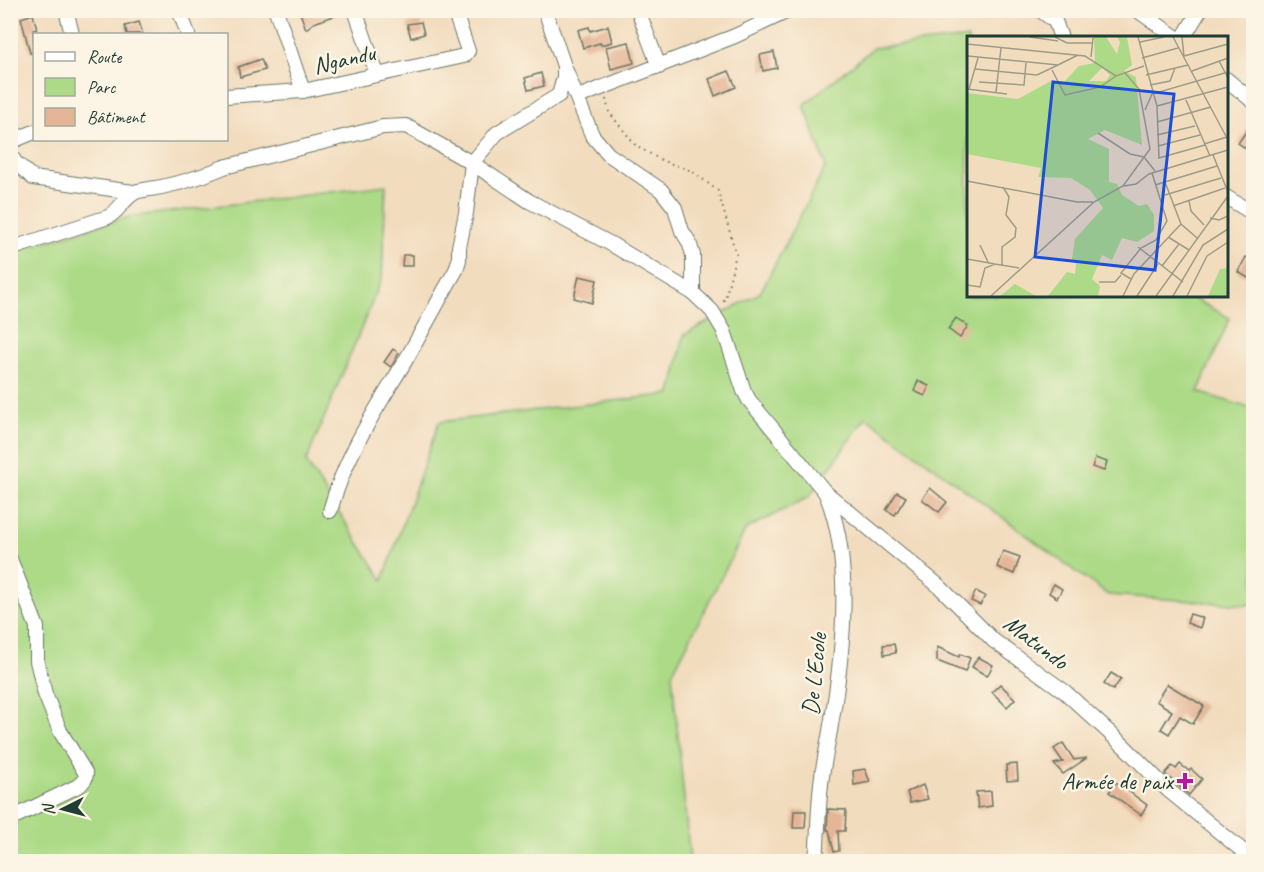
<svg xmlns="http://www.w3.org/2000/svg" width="1264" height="872" font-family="Caveat,sans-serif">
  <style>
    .green { fill: #acda86; stroke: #668c5d; stroke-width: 1.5 }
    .building { fill: #e5b597 }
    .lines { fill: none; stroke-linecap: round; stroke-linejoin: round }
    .street-casing { stroke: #697564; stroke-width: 16 }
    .path { stroke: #697564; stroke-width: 2; stroke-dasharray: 1.5 4.5; stroke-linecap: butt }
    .street { stroke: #fff; stroke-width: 14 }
    .poi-dot { fill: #b5179e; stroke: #fcf5e5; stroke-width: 2 }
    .labels { text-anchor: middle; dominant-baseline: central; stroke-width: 5; stroke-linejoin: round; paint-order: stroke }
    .street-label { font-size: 24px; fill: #1f3d34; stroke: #fcf5e5 }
    .poi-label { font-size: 24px; fill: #1f3d34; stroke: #fcf5e5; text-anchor: end }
    .inset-road { fill: none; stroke: #9e9c87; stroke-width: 1.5 }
    .view { fill: #1d4ed8; fill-opacity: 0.15; stroke: #1d4ed8; stroke-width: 3 }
    .inset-edge { fill: none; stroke: #1f3d34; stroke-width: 3 }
  </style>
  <rect width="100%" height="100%" fill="#fcf5e5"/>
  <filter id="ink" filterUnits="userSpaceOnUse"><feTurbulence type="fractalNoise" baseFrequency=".0167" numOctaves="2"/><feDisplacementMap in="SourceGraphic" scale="12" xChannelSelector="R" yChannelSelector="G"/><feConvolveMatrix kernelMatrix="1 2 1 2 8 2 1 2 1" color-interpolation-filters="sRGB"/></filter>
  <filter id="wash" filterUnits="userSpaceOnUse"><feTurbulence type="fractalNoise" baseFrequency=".008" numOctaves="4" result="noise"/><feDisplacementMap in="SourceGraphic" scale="24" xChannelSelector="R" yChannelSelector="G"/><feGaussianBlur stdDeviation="1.35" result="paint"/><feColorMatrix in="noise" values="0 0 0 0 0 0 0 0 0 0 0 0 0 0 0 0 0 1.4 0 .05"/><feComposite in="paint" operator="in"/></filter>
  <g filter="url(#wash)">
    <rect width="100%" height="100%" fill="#f2dcbe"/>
    <!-- green -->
    <path class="green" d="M968 38V296H1189L1230 318 1198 392 1253 409 1254 600 1249 605 1108 595 866 417 809 497 746 529 672 674 690 861 11 862V252L128 217 386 185 382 278 306 462 383 580 439 422 671 394 684 335 760 293 826 166 804 105 873 48Z"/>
    <g id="blocks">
      <!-- building -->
      <g class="building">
        <path d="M299 10H345V12L314 23 306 29Z"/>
        <path d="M33 14 37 29 33 30 34 53H30L21 18Z"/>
        <path d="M139 22 143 34H127L125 26Z"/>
        <path d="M421 22 424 34 411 38 407 24Z"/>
        <path d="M608 26 612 42 601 45 600 43 583 48 578 30 589 27 590 31Z"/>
        <path d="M629 42 634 63 611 69 606 47Z"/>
        <path d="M774 52 777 68 763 71 760 55Z"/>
        <path d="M261 59 265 70 240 77 238 67Z"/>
        <path d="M729 71 736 87 715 96 709 79Z"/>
        <path d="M541 73 544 86 528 90 525 78Z"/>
        <path d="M1254 120V154L1238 143Z"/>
        <path d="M403 255H413V266H402Z"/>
        <path d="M1246 257 1254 261V273L1250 279 1238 272Z"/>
        <path d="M579 276 597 280 592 303 574 298Z"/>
        <path d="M956 318 968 326 960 338 948 329Z"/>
        <path d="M393 349 399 353 391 367 384 362Z"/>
        <path d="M918 381 929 386 925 396 914 391Z"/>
        <path d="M1095 458 1107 462 1104 471 1092 467Z"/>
        <path d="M930 488 947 502 939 512 922 499Z"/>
        <path d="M897 492 906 497 895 515 886 510Z"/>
        <path d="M1003 551 1020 557 1014 574 997 567Z"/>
        <path d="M1054 584 1062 589 1057 598 1049 593Z"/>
        <path d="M976 591 985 596 980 605 971 601Z"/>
        <path d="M1190 614 1203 618 1200 628 1187 623Z"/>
        <path d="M894 644 896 653 884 655 883 645Z"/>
        <path d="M937 647 959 657 960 654 970 658 965 672 937 661Z"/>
        <path d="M978 657 993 665 987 676 972 667Z"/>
        <path d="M1111 673 1121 679 1113 690 1104 684Z"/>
        <path d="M1000 684 1015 699 1007 707 992 692Z"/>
        <path d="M1167 684 1204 706 1193 724 1180 716 1169 734 1161 729 1172 711 1156 701Z"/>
        <path d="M1063 743 1074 760 1087 758 1063 774 1054 764 1063 762 1054 749Z"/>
        <path d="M1017 764 1018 780 1007 781 1006 765Z"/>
        <path d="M1180 764 1189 771 1191 769 1202 779 1189 795 1165 774 1172 766 1176 769Z"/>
        <path d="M865 769 870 782 854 785 853 771Z"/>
        <path d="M1116 782 1147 805 1141 815 1109 792Z"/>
        <path d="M923 785 928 799 910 803 907 792Z"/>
        <path d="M991 791 992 806 978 808 976 792Z"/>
        <path d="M828 809 846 810 845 831H838L839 851 834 852 829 830H827Z"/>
        <path d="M794 811H806L805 828H793Z"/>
      </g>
    </g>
  </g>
  <g filter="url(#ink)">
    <use href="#blocks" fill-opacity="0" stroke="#697564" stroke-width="1.5"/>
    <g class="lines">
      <!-- street casing -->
      <g class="street-casing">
        <g id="street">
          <path d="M66 10 72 34"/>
          <path d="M179 10 188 34"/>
          <path d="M276 10 303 91"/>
          <path d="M355 10 377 74"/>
          <path d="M545 10 564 66 592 135 608 154 661 190 675 208 682 231 689 242 693 255V293"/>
          <path d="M638 10 659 67"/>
          <path d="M1040 10 1055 21 1061 38"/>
          <path d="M1137 10 1177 38"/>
          <path d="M1183 38 1200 10"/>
          <path d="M1226 79 1254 102"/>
          <path d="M226 96 303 91 464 56 468 51 467 48 454 10"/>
          <path d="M578 97 735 36 790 10"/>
          <path d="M10 142 34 132"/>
          <path d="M10 154 15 162 33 178 133 192"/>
          <path d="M1226 197 1254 214"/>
          <path d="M10 249 108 217C120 211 125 195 138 191 168 187 195 180 224 167L383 127 406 126 472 163 529 201 611 244 693 293 712 311 724 331 744 391 749 400 825 492 939 586 994 641 1064 691 1124 746 1168 790 1254 860"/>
          <path d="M330 511C345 456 375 411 404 363 422 332 438 301 456 270L459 260V247L466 213 472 163 497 133 559 95 564 77V66"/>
          <path d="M10 559 37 627V661L45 694 60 731 86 774 85 779 80 785 10 819"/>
          <path d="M816 862C818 836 818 810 821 784 823 764 828 745 831 725 843 656 854 560 826 494"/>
        </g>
      </g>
      <!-- path -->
      <path class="path" d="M606 99 609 112 636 146 663 161 692 171 718 191 736 254 725 299 721 303"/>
      <!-- street -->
      <use href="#street" class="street"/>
    </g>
  </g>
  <!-- markers -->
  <path class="poi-dot" d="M1182 772h6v6h6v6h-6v6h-6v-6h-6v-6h6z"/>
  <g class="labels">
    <!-- street labels -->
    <g class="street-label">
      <text transform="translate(344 59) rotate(-13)">Ngandu</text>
      <text transform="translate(1036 642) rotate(37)">Matundo</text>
      <text transform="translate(814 674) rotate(-84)">De L'Ecole</text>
    </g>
    <!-- poi labels -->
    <g class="poi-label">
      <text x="1173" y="781">Armée de paix</text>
    </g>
  </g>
  <!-- overview -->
  <g transform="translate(967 36)">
    <rect width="261" height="261" fill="#f2dcbe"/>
    <path d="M127 1H139L150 18 153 6 150 1H160L165 29 157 35 169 41 175 109 138 94 121 103 142 113V146L150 148 155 159 172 170 180 168 187 179V195L170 206 155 202 145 224 135 219 125 243 133 250 131 260H81L100 236 108 238 109 228 105 223 108 203 136 172 123 154 104 142 71 141 74 132 0 118V57L51 63 84 45 97 46 112 30 128 27ZM135 32 143 39 139 45H122ZM261 232V260H241L253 233ZM48 248 69 260H33Z" fill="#acda86" fill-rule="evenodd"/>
    <path class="inset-road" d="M63 1 91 5M88 1 100 7H126M171 1 190 70 192 122 238 109M206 1 261 104M215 1 217 20 261 8M173 6 197 1M0 8 118 20 149 40 177 30M1 20 91 29 111 19M124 21 126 2M175 22 211 12M252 25 261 42M8 33 70 39 91 29M85 34 98 59 133 51 149 40M225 35 261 22M179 39 221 29M12 46 57 49 59 27M183 49 203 45 208 32M0 53 40 58M2 53 11 22M29 56 34 12M219 64 243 120M190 70 261 51M178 74 185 58 261 36M190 86 244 71M131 97 163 118 177 121 188 135M190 99 228 90M237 108 260 101M191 110 233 99M246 119 261 156M0 145 110 166H126M198 146 214 188 230 202M188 149 250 130M157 150 169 148 182 138 261 114M198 159 254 142M222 165 224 175 237 189M206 170 258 152M243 182 252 184 261 180M201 201 222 214M13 209 21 226M171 211 216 246M0 223 28 228M35 230V211L48 201 49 192 39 179 42 161 36 151M195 230 212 208M164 243 154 237 174 212 189 204 200 185 185 137M132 246H148L154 239M0 249 13 251 18 232 28 228 52 232M24 260 127 166 156 150 183 113 172 53 158 37M156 260 167 238 214 188M170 260 191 228M189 260 261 160M206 260 236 209 261 193M220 260 240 220 261 206"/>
    <path class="view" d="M86 46 207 58 188 234 68 221Z"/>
    <rect width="261" height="261" class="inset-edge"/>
  </g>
  <!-- margin -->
  <rect width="1264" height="872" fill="none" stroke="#fcf5e5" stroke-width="36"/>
  <!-- legend -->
  <rect x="33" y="33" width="195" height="108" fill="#fcf5e5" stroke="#a4ab9e" stroke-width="1.5"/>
  <rect x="45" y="52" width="30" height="9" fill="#ffffff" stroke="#a4ab9e" stroke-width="1.5"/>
  <text x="87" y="63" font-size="18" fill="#1f3d34">Route</text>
  <rect x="45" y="78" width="30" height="18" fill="#acda86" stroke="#a4ab9e" stroke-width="1.5"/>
  <text x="87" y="93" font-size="18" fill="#1f3d34">Parc</text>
  <rect x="45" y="108" width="30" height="18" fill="#e5b597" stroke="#a4ab9e" stroke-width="1.5"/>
  <text x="87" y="123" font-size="18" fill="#1f3d34">Bâtiment</text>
  <!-- north arrow -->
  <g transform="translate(63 809) rotate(264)" stroke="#fcf5e5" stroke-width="4.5" paint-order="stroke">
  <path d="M0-4.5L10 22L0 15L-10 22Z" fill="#1f3d34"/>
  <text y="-9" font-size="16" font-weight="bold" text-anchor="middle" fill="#1f3d34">N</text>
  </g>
</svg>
